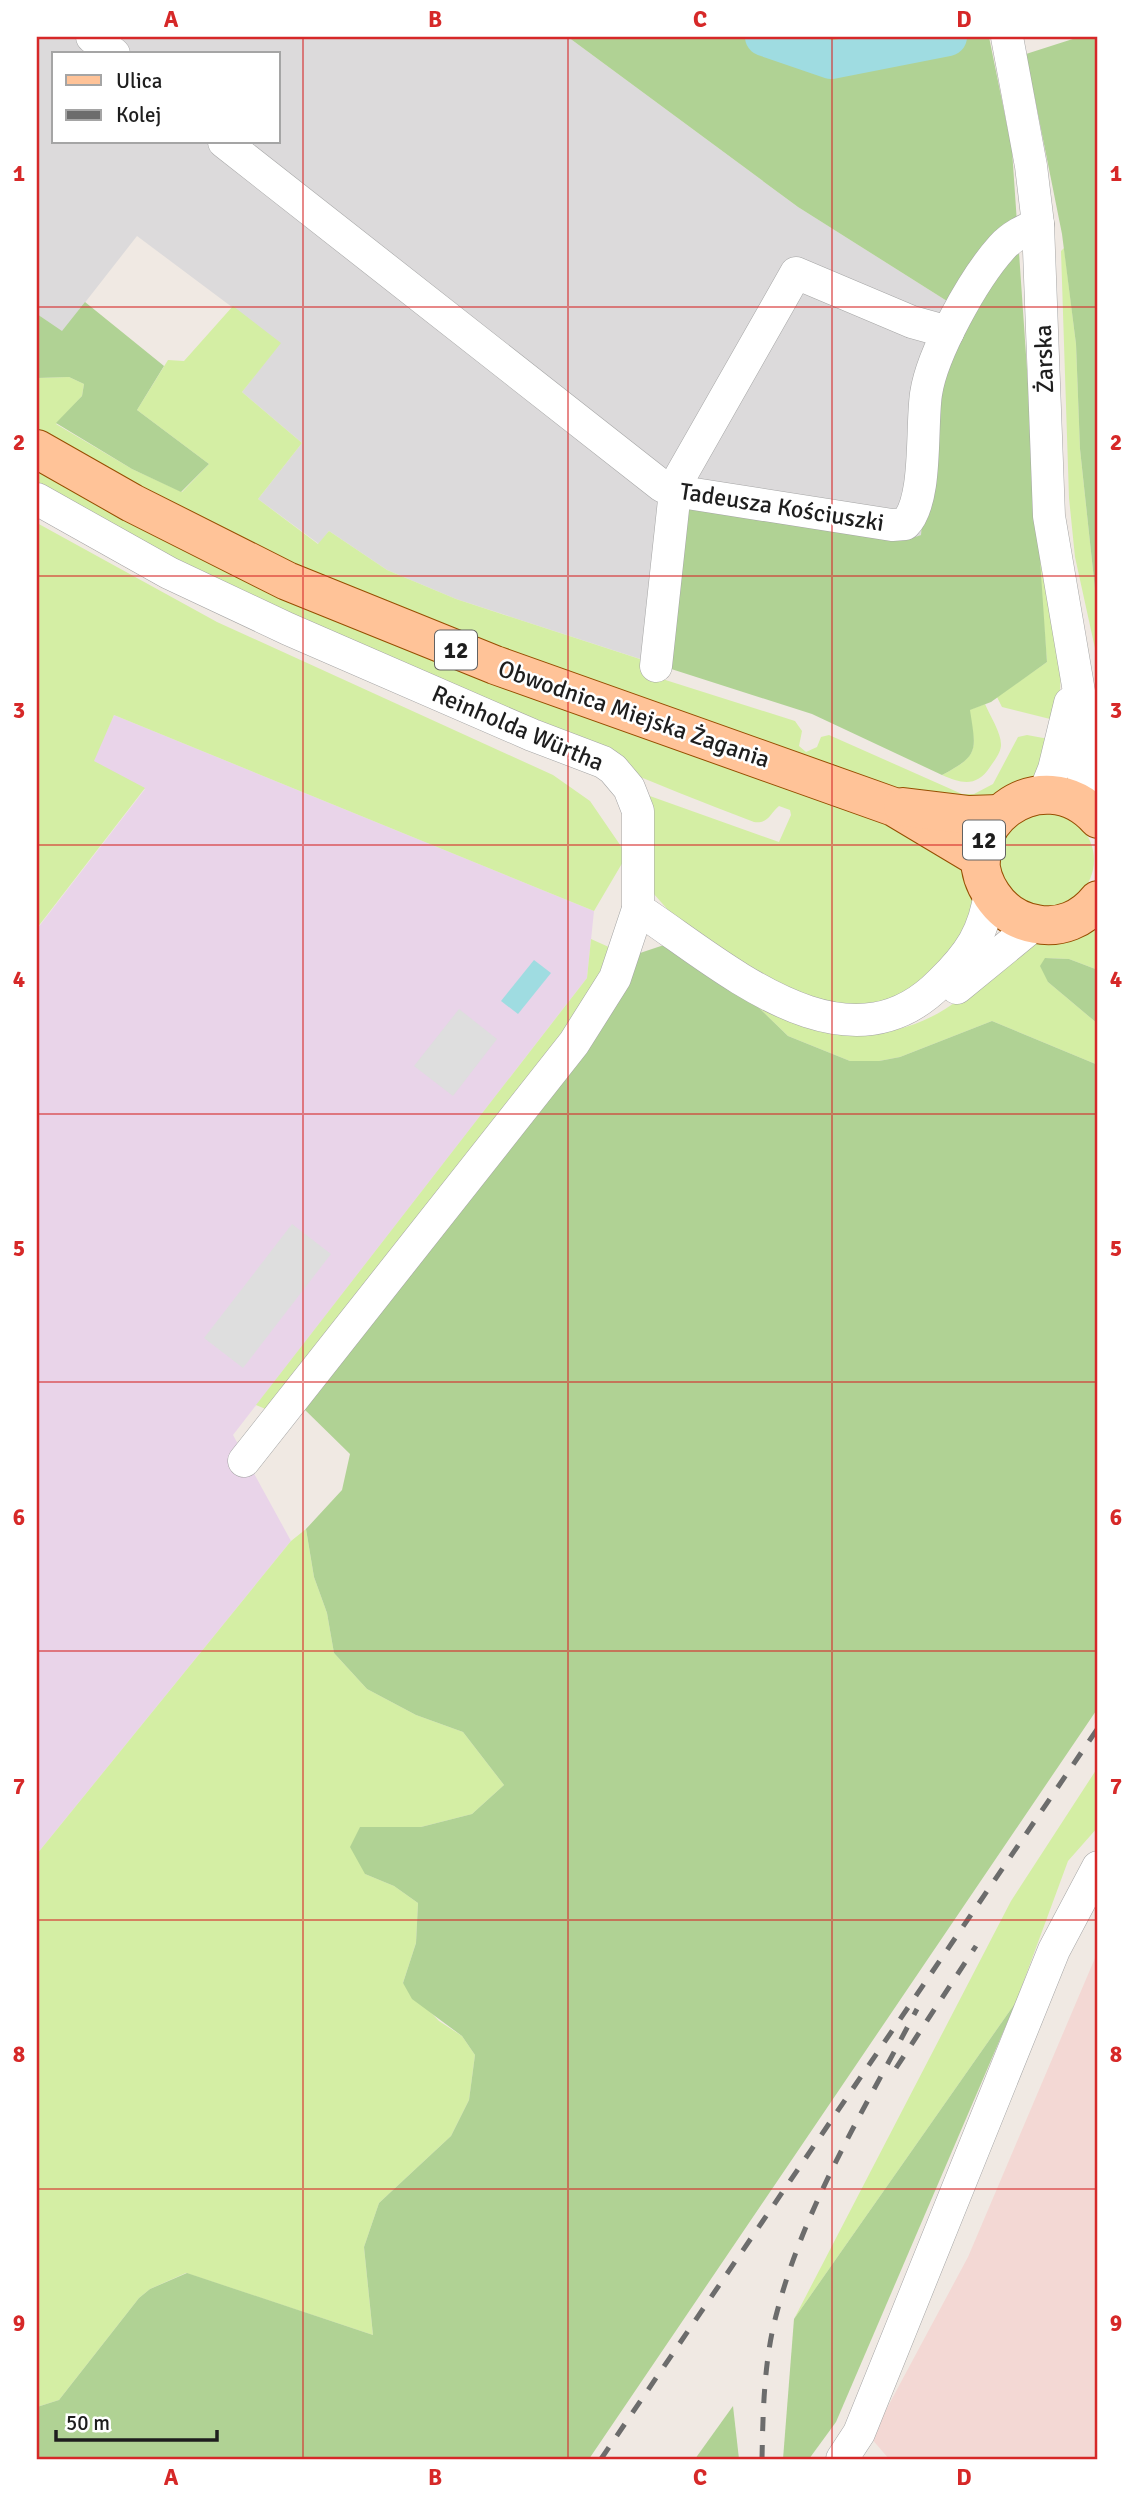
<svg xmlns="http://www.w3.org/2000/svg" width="1135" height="2496" font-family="Signika,sans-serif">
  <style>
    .residential { fill: #dcdadb; fill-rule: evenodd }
    .industrial { fill: #e9d4e9 }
    .military { fill: #f3d8d4 }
    .grass { fill: #d4eea4 }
    .forest { fill: #b0d294 }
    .parking { fill: #dedede }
    .water { fill: #9fdce1 }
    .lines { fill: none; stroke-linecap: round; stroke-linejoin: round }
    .river { stroke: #9fdce1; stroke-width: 38 }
    .minor-casing { stroke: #a5a5a5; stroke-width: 33 }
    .major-casing { stroke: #974e00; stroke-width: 40 }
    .minor { stroke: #fff; stroke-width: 32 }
    .major { stroke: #ffc398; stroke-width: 38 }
    .rail { stroke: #6c6c6c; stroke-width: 5; stroke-dasharray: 14 14; stroke-linecap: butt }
    .grid { fill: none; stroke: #d62828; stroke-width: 2; stroke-opacity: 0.55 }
    .labels { text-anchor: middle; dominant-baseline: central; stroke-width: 5; stroke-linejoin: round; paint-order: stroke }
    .shield { fill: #fff; stroke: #626262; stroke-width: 2 }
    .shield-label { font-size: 23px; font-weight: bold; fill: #1e1e1e }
    .street-label { font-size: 24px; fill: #1e1e1e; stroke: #fff }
    .neatline { fill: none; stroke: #d62828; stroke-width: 2.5 }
    .grid-label { font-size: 23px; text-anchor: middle; font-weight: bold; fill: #d62828 }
  </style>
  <rect width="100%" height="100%" fill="#f0e9e3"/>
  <!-- residential -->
  <path class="residential" d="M37 37H568L798 207 958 308 927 457 921 535 665 667 456 599 387 570 329 531 319 544 258 499 302 443 242 392 280 343 137 236 62 332 37 314ZM54 54H278V142H54Z"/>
  <!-- industrial -->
  <path class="industrial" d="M114 715 594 911 587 978 233 1435 291 1541 37 1854V929L145 789 93 761Z"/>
  <!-- military -->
  <path class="military" d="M1098 1951V2459H889L871 2438 968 2257Z"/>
  <!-- grass -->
  <g class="grass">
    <path d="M1064 248 1076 344 1080 449 1098 617V662L1075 557 1069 498 1061 251Z"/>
    <path d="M233 306 281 343 242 392 302 443 258 499 318 544 329 531 387 570 456 599 649 662 656 677 795 721 802 731 799 746 806 752 817 747 821 737 829 735 962 794H974L993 784 1018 737 1027 735 1054 740 1036 781 998 803 922 797 373 604 37 434V378L69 377 84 384 82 396 56 424 132 469 182 492 209 464 137 410 168 360 184 361Z"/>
    <path d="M37 462 955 850 979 899 942 971 887 1001 848 1006 786 991 676 919 653 893 647 795 779 842 791 815 790 810 779 806C770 813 769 824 754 822 507 729 273 609 37 491Z"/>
    <path d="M1033 490 1061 673 1058 721 1002 707 997 697 1047 662Z"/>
    <path d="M37 523 217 622 553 775 590 801 627 855 594 911 114 715 94 761 145 788 37 928Z"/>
    <path d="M985 704C990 716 1002 734 1001 746 1000 754 994 761 990 767 977 787 962 784 942 775 980 755 976 750 969 710Z"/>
    <circle cx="1047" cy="860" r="47"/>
    <path d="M1090 930 1098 931V970L1069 959 1046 958 1048 982 1098 1024V1065L992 1021 900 1057 879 1061H850L788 1036 757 1006C825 1041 898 1048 962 997 979 983 998 956 1017 946 1034 937 1070 935 1090 930Z"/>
    <path d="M591 939 611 948 597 989 268 1410 256 1405 587 978Z"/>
    <path d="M306 1529 314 1577 327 1613 334 1653 367 1689 416 1715 463 1732 504 1785 472 1814 421 1827H360L365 1874 394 1886 418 1903 416 1943 403 1983 439 2021 462 2036 475 2055 469 2100 451 2136 379 2203 364 2247 373 2335 186 2273 150 2289 139 2298 59 2400 37 2407V1854L291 1541Z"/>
    <path d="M1098 1767V1827L1068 1861 1016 2002 794 2319 1011 1901Z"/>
  </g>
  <!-- forest -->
  <g class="forest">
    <path d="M568 37H989L1012 150 1047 662 991 702 970 710C976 750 980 755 942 775L812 714 665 667 686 505 907 540 921 535 927 457 958 308 798 207Z"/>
    <path d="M1079 37H1098V617L1080 449 1076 344 1062 234 1026 54Z"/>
    <path d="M85 302 164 366 137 410 209 464 181 492 132 469 56 423 82 396 84 384 69 377 37 378V314L62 331Z"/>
    <path d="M664 945 757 1006 788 1036 850 1061H879L900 1057 992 1021 1098 1065V1708L589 2459H37V2407L59 2400 139 2298 150 2289 187 2273 373 2335 364 2247 379 2203 451 2136 469 2100 475 2055 462 2036 412 1999 403 1983 416 1943 418 1903 394 1886 365 1874 350 1847 360 1827H421L472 1814 504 1785 463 1732 416 1715 367 1689 334 1653 327 1613 314 1577 306 1529 342 1490 350 1454 302 1407 640 953Z"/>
    <path d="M1045 958 1069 959 1098 970V1024L1048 982 1040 966Z"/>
    <path d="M1016 2002 836 2422 809 2459H783L794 2319Z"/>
    <path d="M733 2406 739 2459H695Z"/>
  </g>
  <!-- parking -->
  <g class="parking">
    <path d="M459 1009 497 1039 453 1096 414 1066Z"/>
    <path d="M292 1224 331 1254 243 1368 204 1338Z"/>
  </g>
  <!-- water -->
  <path class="water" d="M534 960 551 973 518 1014 501 1001Z"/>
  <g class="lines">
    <!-- river -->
    <path class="river" d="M764 37 831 60 948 37"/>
    <!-- minor casing -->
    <g class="minor-casing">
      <g id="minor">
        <path d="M92 37 114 54"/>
        <path d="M1007 37 1031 166 1038 224 1049 516 1083 715 1084 805"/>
        <path d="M224 142 662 486 675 491 892 525 905 524C928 501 921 428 926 394 932 353 974 278 1002 247 1012 236 1025 230 1038 224"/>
        <path d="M37 499 169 573 288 629 532 735 603 762 613 769 629 788 638 811V909L615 978 574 1043 244 1461"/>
        <path d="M656 666 675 491 680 477 796 273 912 322 948 332"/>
        <path d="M1044 794 1054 769 1070 703"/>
        <path d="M638 909C722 964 845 1079 940 983 969 955 985 932 990 891"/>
        <path d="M957 988 1035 924"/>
        <path d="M842 2459 859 2433 1054 1950 1098 1867"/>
      </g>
    </g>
    <!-- major casing -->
    <g class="major-casing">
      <g id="major">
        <path d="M37 449 132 503 287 581 495 665 894 807 981 859"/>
        <path d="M903 807 969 815 999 814"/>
        <path d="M1098 819C1042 756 947 828 992 895 1002 910 1017 921 1036 924 1060 929 1083 919 1098 900"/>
      </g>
    </g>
    <!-- minor -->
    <use href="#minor" class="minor"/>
    <!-- major -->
    <use href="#major" class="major"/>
    <!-- rail -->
    <g class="rail">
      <path d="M896 2068 976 1946"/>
      <path d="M601 2459 1098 1728"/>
      <path d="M762 2459C763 2410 764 2359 777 2312 805 2204 866 2107 917 2009"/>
    </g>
  </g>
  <!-- grid -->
  <path class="grid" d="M303 37V2459M568 37V2459M832 37V2459M37 307H1098M37 576H1098M37 845H1098M37 1114H1098M37 1382H1098M37 1651H1098M37 1920H1098M37 2189H1098"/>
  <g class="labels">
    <!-- shield labels -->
    <g class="shield">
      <rect x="435" y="630.5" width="42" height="39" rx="5"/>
      <rect x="963" y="820.5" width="42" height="39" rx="5"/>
    </g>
    <g class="shield-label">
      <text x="456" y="650">12</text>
      <text x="984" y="840">12</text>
    </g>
    <!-- street labels -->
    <g class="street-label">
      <text transform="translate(1044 359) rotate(-92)">Żarska</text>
      <text transform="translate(782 507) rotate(9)">Tadeusza Kościuszki</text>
      <text transform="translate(634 714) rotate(19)">Obwodnica Miejska Żagania</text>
      <text transform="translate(518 728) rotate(23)">Reinholda Würtha</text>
    </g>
  </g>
  <!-- border -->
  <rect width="1135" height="2496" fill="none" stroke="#ffffff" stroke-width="77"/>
  <!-- legend -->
  <rect x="52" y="52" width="228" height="91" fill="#ffffff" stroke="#a5a5a5" stroke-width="2"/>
  <rect x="66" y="75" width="35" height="10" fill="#ffc398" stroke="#a5a5a5" stroke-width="2"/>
  <text x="116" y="88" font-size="21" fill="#1e1e1e">Ulica</text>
  <rect x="66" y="110" width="35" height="10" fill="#6c6c6c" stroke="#a5a5a5" stroke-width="2"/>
  <text x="116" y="122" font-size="21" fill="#1e1e1e">Kolej</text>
  <!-- scale -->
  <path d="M56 2430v10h161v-10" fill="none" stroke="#1e1e1e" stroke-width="3.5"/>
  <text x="66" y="2430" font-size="21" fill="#1e1e1e" stroke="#ffffff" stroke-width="5" paint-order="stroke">50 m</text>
  <rect x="38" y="38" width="1058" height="2420" class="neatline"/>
  <g class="grid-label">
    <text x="171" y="27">A</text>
    <text x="435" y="27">B</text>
    <text x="700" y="27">C</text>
    <text x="964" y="27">D</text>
    <text x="19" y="181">1</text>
    <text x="1116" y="181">1</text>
    <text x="19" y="450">2</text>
    <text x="1116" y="450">2</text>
    <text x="19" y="718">3</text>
    <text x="1116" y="718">3</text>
    <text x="19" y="987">4</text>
    <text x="1116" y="987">4</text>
    <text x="19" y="1256">5</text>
    <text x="1116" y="1256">5</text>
    <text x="19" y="1525">6</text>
    <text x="1116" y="1525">6</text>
    <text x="19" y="1794">7</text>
    <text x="1116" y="1794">7</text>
    <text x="19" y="2062">8</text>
    <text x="1116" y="2062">8</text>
    <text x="19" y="2331">9</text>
    <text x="1116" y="2331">9</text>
    <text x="171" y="2485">A</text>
    <text x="435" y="2485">B</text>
    <text x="700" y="2485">C</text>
    <text x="964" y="2485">D</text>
  </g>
</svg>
